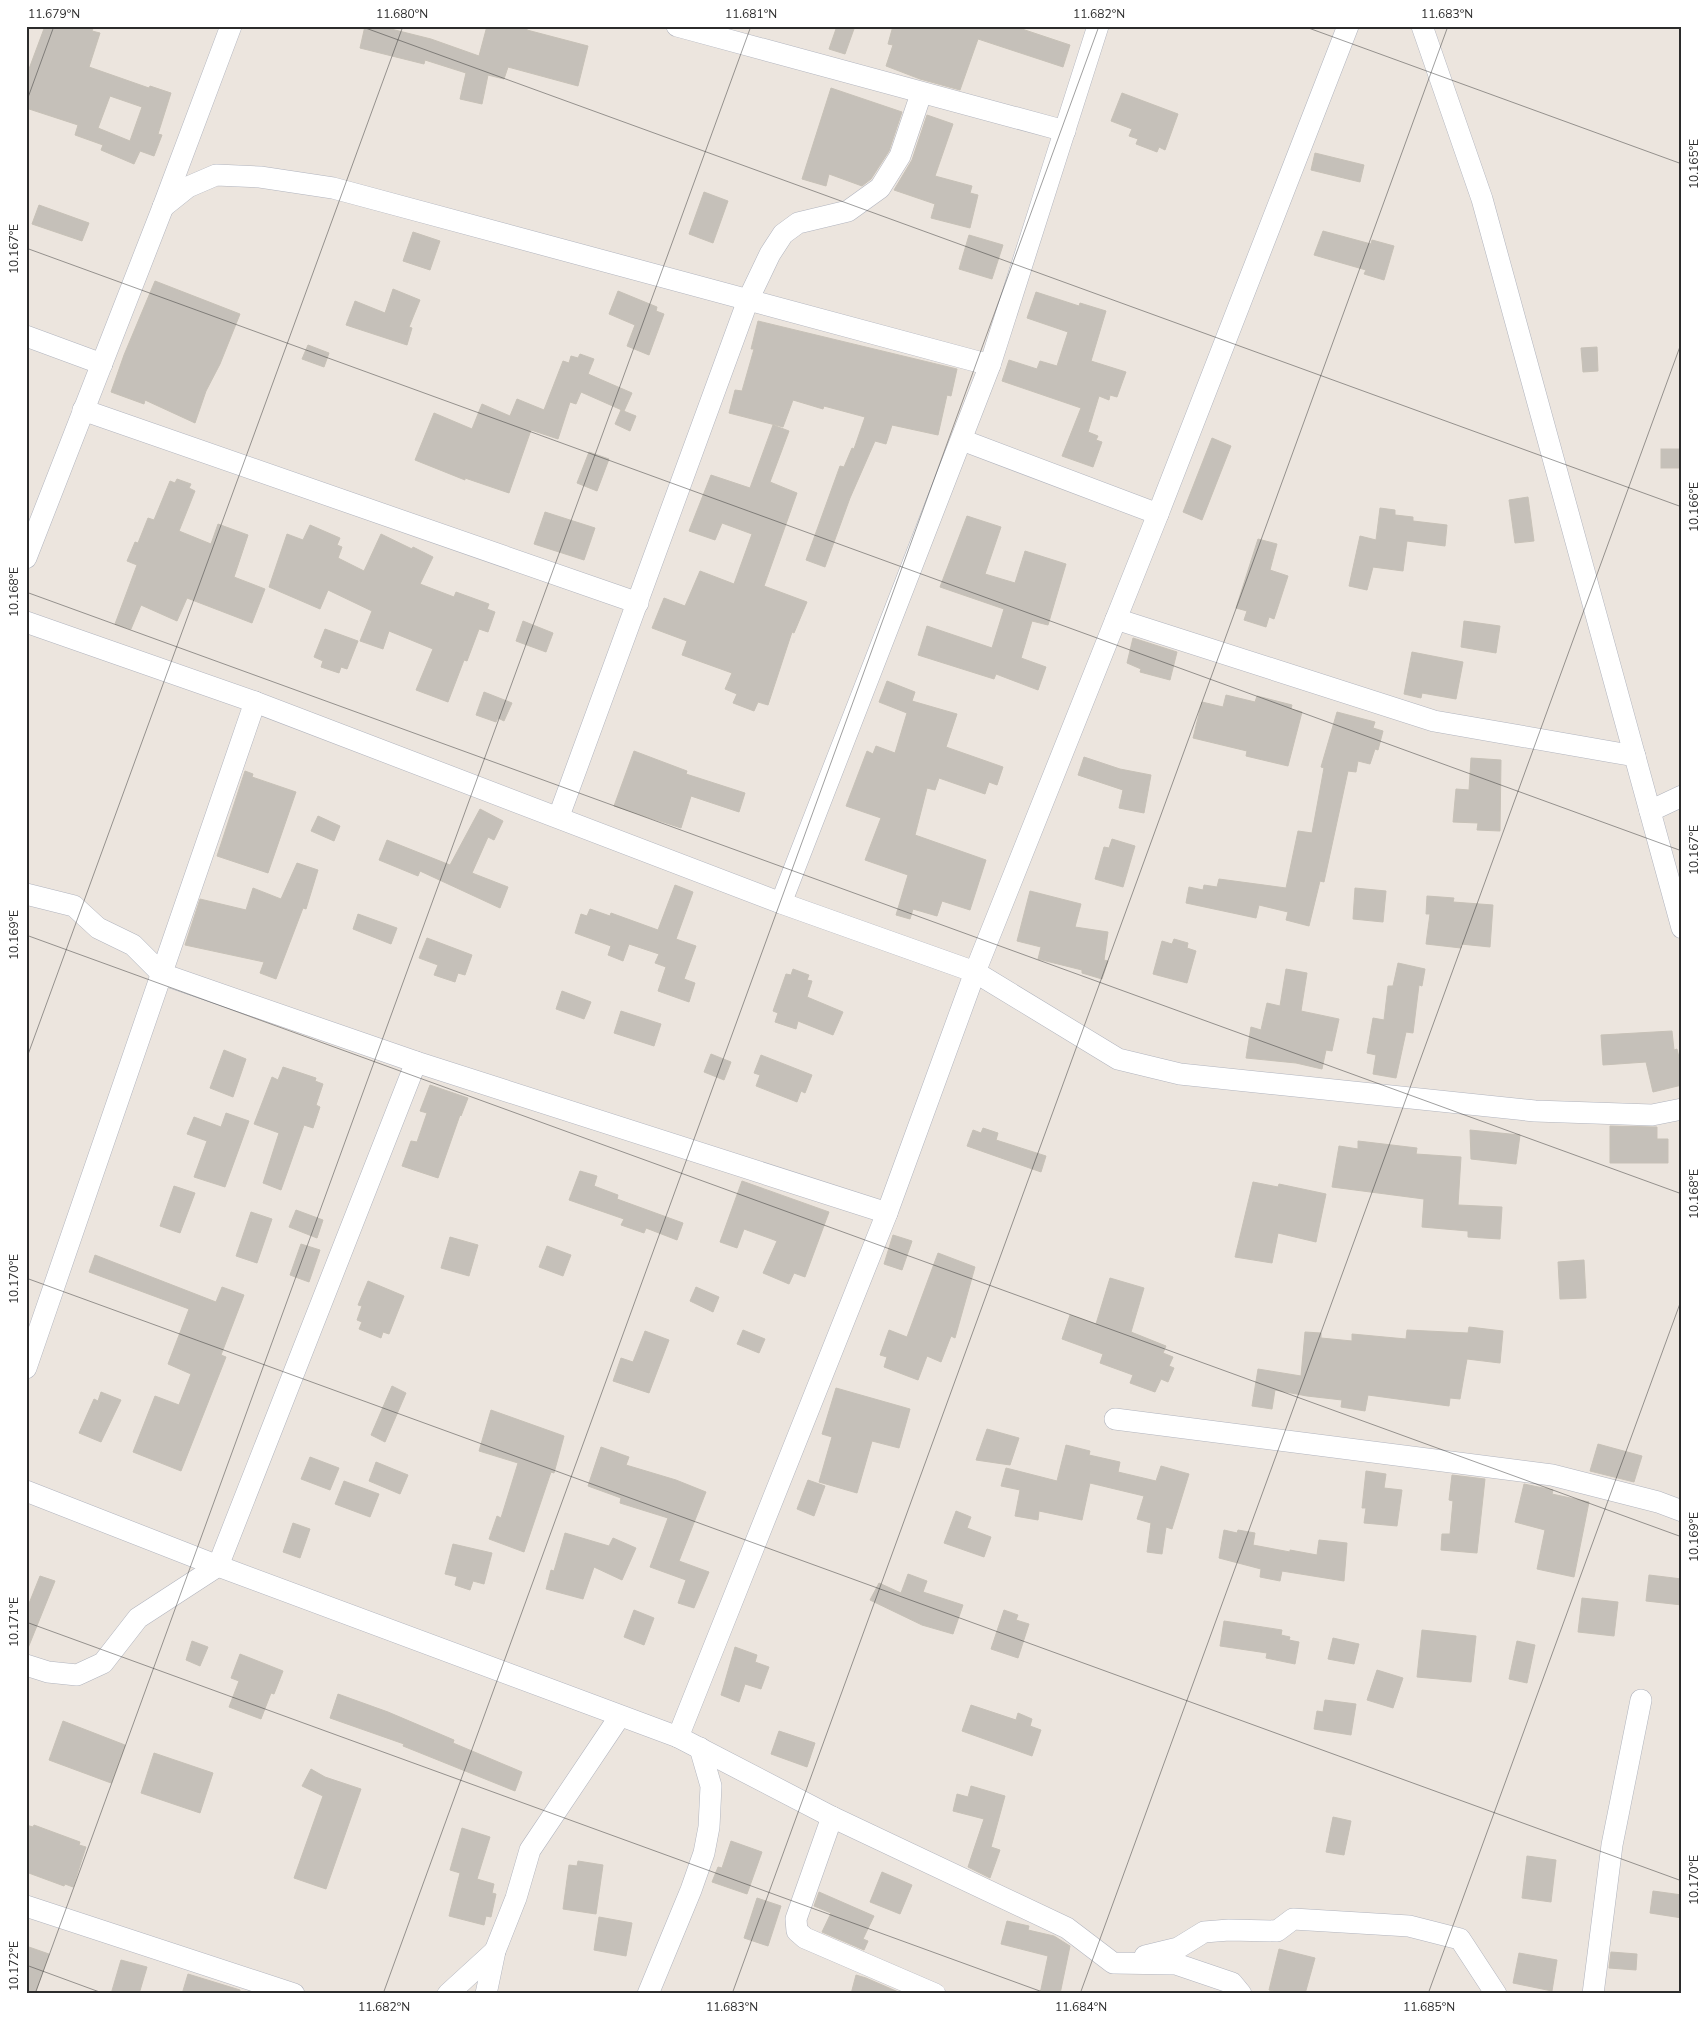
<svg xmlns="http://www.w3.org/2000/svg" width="1708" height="2020" font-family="'Nunito Sans',sans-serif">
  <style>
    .building { fill: #c5c0b9; stroke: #c7c1b7; fill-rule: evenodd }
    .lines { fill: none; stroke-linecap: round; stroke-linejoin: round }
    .minor-casing { stroke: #b1b4be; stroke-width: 22 }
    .minor { stroke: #fff; stroke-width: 21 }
    .ticks { fill: none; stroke: #2b2b2b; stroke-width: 1; stroke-opacity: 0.45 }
    .neatline { fill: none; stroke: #2b2b2b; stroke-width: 2 }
    .ticks-label { font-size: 12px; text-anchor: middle; fill: #2b2b2b }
  </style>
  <rect width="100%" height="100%" fill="#ece5de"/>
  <!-- building -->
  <g class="building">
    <path d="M45 26H94L92 31 100 33 89 67 149 88 150 86 171 93 158 134 162 135 154 156 140 151 134 164 101 150 103 145 75 135 78 125 26 108V77ZM110 96 142 107 130 141 98 128Z"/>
    <path d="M365 26H379L431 39 479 56 487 26H527V30L588 46 578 86 508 67 504 79 488 75 482 104 460 99 466 73 425 60 424 64 360 48Z"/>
    <path d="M837 26H855L845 54 829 49Z"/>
    <path d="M893 26H940L952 30 949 26H1013L1070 45 1063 67 978 39 960 90 920 79 886 66 893 45 888 44Z"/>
    <path d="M831 88 902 112 889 151 871 179 862 186 829 174 826 186 802 179Z"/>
    <path d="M1122 93 1178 114 1165 150 1159 147 1157 152 1136 144 1138 139 1129 136 1132 129 1111 121Z"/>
    <path d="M927 115 953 124 935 176 972 186 970 193 978 195 970 228 931 218 935 204 894 190 912 160Z"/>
    <path d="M1315 153 1364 165 1360 182 1311 170Z"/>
    <path d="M704 192 728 201 713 243 689 234Z"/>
    <path d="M39 205 89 223 82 241 32 224Z"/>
    <path d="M1323 231 1371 244 1372 240 1394 246 1384 280 1364 274 1366 270 1314 255Z"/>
    <path d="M413 232 440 241 430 270 403 261Z"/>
    <path d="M969 235 1003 245 992 279 959 269Z"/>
    <path d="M155 281 240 314 220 364 206 391 195 423 145 400 144 404 111 392 124 355Z"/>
    <path d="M393 289 420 300 409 327 412 328 407 345 346 325 355 301 385 313Z"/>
    <path d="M618 291 657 307 656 311 664 314 649 355 627 346 635 325 609 314Z"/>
    <path d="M1036 292 1079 306 1080 303 1106 311 1091 361 1126 372 1117 397 1110 395 1109 400 1099 396 1088 432 1098 436 1096 440 1102 442 1093 467 1062 456 1081 408 1002 381 1009 360 1037 369 1040 361 1057 366 1068 332 1027 318Z"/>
    <path d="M758 321 957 369 951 396 947 395 938 435 892 425 886 444 875 441 850 498 825 567 806 560 840 466 844 467 852 448 854 449 865 417 824 406 823 409 793 400 783 427 729 413 735 390 742 391 754 349H751Z"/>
    <path d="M308 345 329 353 324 367 302 359Z"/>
    <path d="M1597 347 1598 371 1583 372 1581 348Z"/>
    <path d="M580 354 594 359 588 374 632 393 624 411 581 392 576 404 570 402 558 439 531 430 509 493 465 478V480L415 460 434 413 472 429 482 404 510 416 517 399 544 410 563 361 569 363 571 356 578 358Z"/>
    <path d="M621 410 636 416 630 431 615 424Z"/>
    <path d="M773 425 789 431 770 482 797 493 764 586 807 602 794 633 792 632 768 705 758 702 754 711 733 703 737 694 725 689 732 673 682 655 687 641 652 628 664 598 685 606 700 571 734 584 752 534 722 523 715 540 689 531 711 475 750 488Z"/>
    <path d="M1212 438 1231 446 1202 520 1183 512Z"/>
    <rect x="1661" y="449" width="21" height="19"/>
    <path d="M589 452 609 459 597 491 577 483Z"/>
    <path d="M177 479 191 484 189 488 195 491 179 531 211 544 218 524 248 535 234 577 265 589 252 623 187 598 177 621 141 605 131 629 115 624 137 565 127 561 135 542 138 543 148 518 154 520 170 481 175 483Z"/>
    <path d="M1528 497 1534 541 1515 543 1509 500Z"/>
    <path d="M1380 508 1395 510V515L1413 517V521L1447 525 1445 546 1407 541 1403 571 1373 567 1367 590 1349 586 1360 536 1376 540Z"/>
    <path d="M545 512 595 528 584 560 534 544Z"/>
    <path d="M967 516 1001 527 985 574 1015 583 1025 551 1066 564 1048 625 1032 621 1021 658 1046 667 1038 690 996 674 994 679 918 655 927 626 992 648 1004 609 940 587Z"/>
    <path d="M310 525 340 538 337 545 342 547 338 558 364 571 381 534 412 549 413 547 433 557 420 584 454 597 456 592 489 604 487 609 495 612 488 632 479 629 467 661 464 660 448 702 416 690 433 649 389 631 383 649 360 641 372 611 328 590 320 609 269 587 287 534 303 540Z"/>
    <path d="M1258 539 1277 544 1270 570 1288 576 1274 619 1269 617 1266 627 1244 620 1247 611 1236 608Z"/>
    <path d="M523 621 553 633 546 652 516 641Z"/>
    <path d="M1464 621 1500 626 1496 653 1461 647Z"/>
    <path d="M325 629 358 641 347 669 341 667 339 673 321 667 323 661 314 657Z"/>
    <path d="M1133 638 1177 652 1170 680 1140 672 1141 669 1127 663Z"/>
    <path d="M1412 652 1463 662 1456 699 1422 693 1421 698 1404 694Z"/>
    <path d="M887 681 915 692 912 701 957 714 946 747 1003 767 997 785 989 782 985 794 939 778 935 790 927 788 915 835 986 860 970 910 942 901 937 916 913 909 910 919 896 915 908 875 865 860 881 818 846 806 867 751 873 754 876 746 895 753 907 713 879 702Z"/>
    <path d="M484 692 512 703 504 721 498 718 496 722 476 715Z"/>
    <path d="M1226 695 1255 702 1257 696 1292 705 1291 709 1302 712 1288 766 1246 756 1247 751 1193 738 1202 702 1223 707Z"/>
    <path d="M1337 712 1375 722 1373 728 1383 731 1378 750 1375 749 1370 764 1358 761 1356 772 1348 771 1324 882 1320 881 1309 926 1286 920 1288 912 1259 905 1256 918 1186 903 1189 887 1203 890 1204 885 1217 887 1219 879 1286 888 1298 831 1312 833 1324 768 1321 767Z"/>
    <path d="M634 751 687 771 686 774 745 793 739 812 691 796 681 828 614 806Z"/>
    <path d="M1084 757 1120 769 1151 775 1144 813 1119 808 1123 790 1078 775Z"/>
    <path d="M1471 758 1501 760 1500 831 1477 830 1478 823 1453 822 1456 789 1469 790Z"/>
    <path d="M245 771 253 774 252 777 296 792 268 873 217 856Z"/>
    <path d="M480 809 503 821 494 840 488 837 472 873 508 887 500 908 420 871 418 876 379 860 387 840 450 865Z"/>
    <path d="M318 816 340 826 334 841 311 831Z"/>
    <path d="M1112 839 1135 846 1123 887 1095 879 1104 847 1109 848Z"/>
    <path d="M297 863 318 870 306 909 303 908 276 979 260 973 264 962 185 945 200 899 246 910 253 888 281 899Z"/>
    <path d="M675 885 693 892 676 939 696 946 684 979 695 983 689 1002 658 991 666 967 655 963 659 954 629 944 623 961 608 955 611 946 575 933 581 914 587 916 590 909 610 916 611 913 658 930Z"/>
    <path d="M1355 888 1386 891 1383 922 1353 919Z"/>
    <path d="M1030 891 1081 904 1075 927 1108 932 1104 960 1108 961 1102 979 1082 973V970L1038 959 1041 947 1017 941Z"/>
    <path d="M1427 896 1454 898 1453 902 1493 905 1490 947 1461 944V948L1426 944 1430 914H1426Z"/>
    <path d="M358 914 397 928 391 944 353 929Z"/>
    <path d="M427 938 472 955 465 975 458 973 455 982 434 975 438 965 419 958Z"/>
    <path d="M1174 939 1188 943 1187 948 1196 951 1187 983 1153 974 1162 941 1172 944Z"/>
    <path d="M1398 963 1425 969 1422 986 1419 985 1413 1033 1406 1032 1396 1078 1373 1074 1376 1055 1367 1053 1373 1018 1384 1020 1388 986H1393Z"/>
    <path d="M793 969 809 975 807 980 812 981 807 997 843 1012 833 1035 798 1021 796 1029 775 1022 778 1013 773 1011 786 974 791 975Z"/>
    <path d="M1286 969 1307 973 1301 1011 1339 1019 1332 1051 1326 1050 1322 1069 1296 1063 1246 1058 1251 1027 1261 1030 1267 1003 1280 1006Z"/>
    <path d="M562 991 591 1002 584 1019 556 1009Z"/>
    <path d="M621 1011 661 1024 654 1046 614 1033Z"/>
    <path d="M1672 1031 1674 1050 1677 1049 1682 1070V1085L1653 1092 1646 1062 1603 1065 1601 1035Z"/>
    <path d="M224 1050 246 1059 233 1097 210 1088Z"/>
    <path d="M711 1054 731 1062 724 1080 704 1072Z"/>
    <path d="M761 1055 812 1075 805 1093 801 1091 797 1102 756 1086 760 1075 754 1073Z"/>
    <path d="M283 1067 316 1078 315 1081 323 1084 316 1105 320 1107 313 1128 304 1125 281 1190 263 1183 279 1133 254 1124 272 1077 278 1080Z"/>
    <path d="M430 1085 468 1098 461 1116 460 1115 438 1178 402 1166 411 1141 417 1142 427 1113 420 1111Z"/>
    <path d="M226 1113 249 1121 225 1187 194 1177 207 1141 187 1134 194 1117 221 1127Z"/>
    <path d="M1610 1126 1657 1127V1139H1668V1163H1610Z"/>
    <path d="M983 1128 998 1133 996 1140 1046 1156 1041 1172 967 1146 973 1130 981 1133Z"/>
    <path d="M1470 1130 1520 1135 1516 1164 1471 1159Z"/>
    <path d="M1358 1141 1417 1148 1416 1154 1461 1157 1458 1205 1502 1207 1500 1239 1468 1237V1231L1422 1227 1424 1199 1332 1187 1339 1146 1358 1149Z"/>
    <path d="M580 1171 597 1176 594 1186 618 1195 617 1199 683 1223 677 1240 646 1228 644 1233 621 1225 624 1219 569 1200Z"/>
    <path d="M742 1181 829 1212 805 1277 794 1273 789 1284 763 1273 777 1241 744 1229 737 1248 720 1242Z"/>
    <path d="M1253 1182 1278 1187 1279 1184 1326 1194 1316 1242 1278 1233 1272 1263 1235 1257Z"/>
    <path d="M174 1186 195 1193 180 1233 160 1226Z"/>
    <path d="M296 1210 323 1220 317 1238 289 1227Z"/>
    <path d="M251 1212 272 1219 257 1263 236 1256Z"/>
    <path d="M893 1235 912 1241 902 1270 884 1264Z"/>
    <path d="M450 1237 478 1245 469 1276 441 1268Z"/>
    <path d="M301 1244 320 1250 309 1282 290 1275Z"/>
    <path d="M547 1246 571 1255 563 1276 539 1267Z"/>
    <path d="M938 1253 975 1267 955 1338 951 1336 941 1362 927 1356 918 1380 884 1367 887 1357 880 1355 889 1330 907 1337Z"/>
    <path d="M95 1255 216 1302 222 1287 244 1295 221 1355 226 1357 181 1471 133 1452 155 1396 179 1405 191 1374 168 1364 189 1309 89 1272Z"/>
    <path d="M1584 1260 1586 1298 1560 1299 1558 1262Z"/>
    <path d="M1110 1278 1144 1288 1131 1332 1166 1346 1163 1353 1173 1357 1169 1366 1174 1368 1168 1382 1161 1379 1155 1392 1130 1383 1133 1375 1100 1363 1103 1354 1062 1339 1070 1315 1096 1324Z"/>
    <path d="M368 1281 404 1296 389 1334 383 1332 381 1338 359 1329 362 1322 357 1320 362 1306 358 1305Z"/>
    <path d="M696 1287 719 1297 713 1312 690 1301Z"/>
    <path d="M1469 1327 1503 1331 1500 1363 1467 1359 1460 1399 1450 1398 1449 1406 1368 1395 1365 1411 1341 1407 1342 1400 1307 1396 1275 1390 1272 1409 1252 1406 1258 1369 1301 1376 1305 1332 1321 1333V1338L1352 1341V1334L1406 1339 1407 1330 1468 1333Z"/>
    <path d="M743 1330 765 1339 759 1353 737 1344Z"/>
    <path d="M645 1331 669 1340 649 1393 613 1381 621 1358 633 1362Z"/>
    <path d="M392 1386 406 1393 385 1442 371 1435Z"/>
    <path d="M836 1388 910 1409 899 1448 872 1441 857 1493 819 1482 832 1437 822 1434Z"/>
    <path d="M101 1392 121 1400 101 1442 79 1433 94 1399 98 1401Z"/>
    <path d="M491 1410 564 1436 554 1473 551 1472 524 1552 489 1539 497 1516 501 1518 518 1463 479 1451Z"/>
    <path d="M987 1429 1019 1438 1010 1465 976 1460Z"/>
    <path d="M1598 1444 1642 1456 1634 1482 1590 1471Z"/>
    <path d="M1066 1445 1090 1451 1089 1455 1120 1462 1118 1472 1156 1481 1161 1466 1189 1474 1172 1529 1166 1527 1162 1554 1147 1552 1151 1523 1137 1519 1144 1496 1090 1483 1082 1520 1039 1511 1038 1520 1015 1516 1020 1490 1001 1486 1006 1468 1057 1481Z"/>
    <path d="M601 1447 629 1457 626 1465 676 1480 706 1492 679 1561 709 1572 694 1608 678 1603 686 1580 650 1567 668 1518 620 1503 621 1498 588 1486Z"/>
    <path d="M310 1457 339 1468 330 1490 301 1479Z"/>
    <path d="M376 1462 408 1475 400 1494 369 1481Z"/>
    <path d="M1366 1471 1386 1474 1384 1488 1402 1490 1397 1526 1364 1523 1366 1508H1362Z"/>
    <path d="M1452 1475 1485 1479 1477 1553 1441 1550 1442 1534H1450L1453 1501 1449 1500Z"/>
    <path d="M808 1480 825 1486 814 1516 797 1509Z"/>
    <path d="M344 1481 379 1494 370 1517 335 1504Z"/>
    <path d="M1524 1484 1553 1490 1552 1494 1589 1502 1574 1577 1537 1569 1545 1530 1515 1522Z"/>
    <path d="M956 1511 971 1517 967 1528 991 1537 984 1557 944 1543Z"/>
    <path d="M293 1523 310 1529 300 1558 283 1552Z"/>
    <path d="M1224 1530 1237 1533 1238 1530 1255 1533 1253 1545 1290 1552V1550L1317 1555 1319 1540 1347 1543 1344 1581 1282 1571 1280 1581 1260 1577 1261 1569 1219 1558Z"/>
    <path d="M565 1533 609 1546 613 1538 636 1548 622 1580 594 1567 583 1599 546 1589 551 1570 554 1571Z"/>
    <path d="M453 1544 492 1553 484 1584 473 1581 470 1590 455 1585 457 1577 445 1574Z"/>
    <path d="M908 1574 927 1581 923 1592 963 1605 953 1634 922 1625 870 1600 879 1583 901 1593Z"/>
    <path d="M1649 1575 1682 1579V1605L1646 1601Z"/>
    <path d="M40 1576 55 1581 26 1653V1611Z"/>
    <path d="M1582 1598 1618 1602 1614 1636 1578 1632Z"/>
    <path d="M634 1610 654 1618 644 1645 624 1637Z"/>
    <path d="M1004 1610 1018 1615 1016 1620 1029 1624 1018 1658 991 1649Z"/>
    <path d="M1224 1621 1282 1630 1281 1635 1290 1637 1289 1640 1299 1642 1295 1664 1266 1658 1267 1653 1220 1646Z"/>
    <path d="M1422 1630 1476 1636 1471 1682 1417 1677Z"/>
    <path d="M1333 1638 1359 1644 1354 1664 1328 1659Z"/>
    <path d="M192 1641 208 1647 200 1666 186 1660Z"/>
    <path d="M1517 1641 1535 1645 1527 1683 1509 1679Z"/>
    <path d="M735 1647 757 1655 755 1662 769 1667 761 1689 745 1684 739 1702 721 1695Z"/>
    <path d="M240 1654 283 1671 274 1694 271 1693 261 1719 229 1707 239 1681 231 1678Z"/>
    <path d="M1377 1670 1403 1678 1393 1708 1367 1700Z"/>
    <path d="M338 1694 388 1712 454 1740 453 1743 522 1772 515 1791 403 1746 404 1744 330 1718Z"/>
    <path d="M1325 1700 1356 1704 1351 1735 1314 1729 1317 1711 1323 1712Z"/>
    <path d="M971 1705 1016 1720 1018 1713 1032 1719 1030 1726 1041 1730 1032 1756 962 1731Z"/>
    <path d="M63 1721 125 1745 111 1783 49 1760Z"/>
    <path d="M779 1731 815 1743 807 1767 771 1754Z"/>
    <path d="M154 1753 213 1773 200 1813 141 1793Z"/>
    <path d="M311 1769 325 1777 361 1789 326 1889 294 1878 323 1796 302 1786Z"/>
    <path d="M971 1786 1005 1796 991 1847 1000 1850 990 1878 968 1867 984 1819 953 1811 957 1794 968 1797Z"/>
    <path d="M1333 1817 1351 1821 1344 1855 1326 1852Z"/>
    <path d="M26 1825 33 1827 34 1825 80 1842 79 1845 86 1847 73 1887 65 1884 64 1886 26 1872Z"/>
    <path d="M462 1828 490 1837 477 1879 494 1884 492 1893 496 1894 491 1917 486 1916 484 1925 449 1916 460 1873 450 1870Z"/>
    <path d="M731 1841 762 1852 747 1894 712 1882 718 1867 722 1868Z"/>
    <path d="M1527 1856 1556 1860 1551 1902 1522 1898Z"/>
    <path d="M578 1861 603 1865 596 1914 563 1909 569 1865 577 1866Z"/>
    <path d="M882 1872 912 1885 900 1914 870 1902Z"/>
    <path d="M1653 1891 1682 1895V1918L1650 1913Z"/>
    <path d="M819 1892 874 1916 863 1939 868 1941 864 1950 822 1932 831 1913 814 1906Z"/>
    <path d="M757 1898 781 1906 768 1946 744 1938Z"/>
    <path d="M599 1917 632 1923 626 1956 594 1950Z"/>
    <path d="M1007 1921 1029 1926 1028 1930 1054 1936 1070 1946 1060 1994H1040L1048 1956 1001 1944Z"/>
    <path d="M26 1946 49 1954 35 1994H26Z"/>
    <path d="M1279 1949 1315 1958 1305 1994H1286L1269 1990Z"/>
    <path d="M1611 1952 1637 1954 1636 1970 1609 1968Z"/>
    <path d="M1519 1953 1557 1960 1552 1991 1513 1983Z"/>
    <path d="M121 1960 147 1967 139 1994H111Z"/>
    <path d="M188 1974 240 1990V1994H182Z"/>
    <path d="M856 1975 866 1978 903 1994H851Z"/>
  </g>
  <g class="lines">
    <!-- minor casing -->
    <g class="minor-casing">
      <g id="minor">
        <path d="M677 26 1065 131"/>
        <path d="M1422 26 1482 199 1682 928"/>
        <path d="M163 207 188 187 216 175 260 177 333 188 990 365"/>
        <path d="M26 336 102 364"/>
        <path d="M83 410 638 603"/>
        <path d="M962 440 1158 514"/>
        <path d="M26 558 163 207 231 26"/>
        <path d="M1116 619 1434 721 1635 756"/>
        <path d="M26 622 255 702 781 903 975 972 1118 1059 1180 1074 1535 1111 1652 1115 1682 1109"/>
        <path d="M1650 811 1682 796"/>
        <path d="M559 816 748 300 770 254 783 234 798 223 848 211 880 188 900 156 921 94"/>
        <path d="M26 894 74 906 98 928 133 945 162 974 416 1062 887 1213"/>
        <path d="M781 903 990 365 1098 26"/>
        <path d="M26 1368 255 702"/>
        <path d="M1115 1419 1552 1475 1658 1502 1682 1511"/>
        <path d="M26 1491 218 1566 678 1737 887 1213 975 972 1158 514 1348 26"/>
        <path d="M26 1665 48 1672 77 1675 103 1663 138 1618 218 1566 416 1062"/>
        <path d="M678 1737 832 1817 1067 1928 1113 1963 1176 1964 1232 1983 1241 1994"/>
        <path d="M832 1817 796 1919 797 1931 805 1938 935 1994"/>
        <path d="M26 1906 294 1994"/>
        <path d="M1145 1956 1178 1948 1204 1932 1229 1930 1277 1931 1293 1919 1409 1926 1460 1939 1496 1994"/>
        <path d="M448 1994 495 1951"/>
        <path d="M486 1994 495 1951 516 1898 530 1850 620 1716"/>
        <path d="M648 1994 691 1890 704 1853 709 1827 711 1786 700 1748"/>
        <path d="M1593 1994 1612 1845 1641 1700"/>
      </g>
    </g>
    <!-- minor -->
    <use href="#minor" class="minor"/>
  </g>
  <!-- ticks -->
  <path class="ticks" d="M360 26 1682 507M1303 26 1682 164M26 103 54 26M26 248 1682 851M26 592 1682 1194M26 935 1682 1537M26 1060 403 26M26 1278 1682 1881M26 1622 1048 1994M26 1965 105 1994M35 1994 751 26M383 1994 1099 26M732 1994 1448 26M1080 1994 1682 341M1428 1994 1682 1298"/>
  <!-- border -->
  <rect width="1708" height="2020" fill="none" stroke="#ffffff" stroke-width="55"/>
  <rect x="28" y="28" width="1652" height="1964" class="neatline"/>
  <g class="ticks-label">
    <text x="54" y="18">11.679°N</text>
    <text x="402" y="18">11.680°N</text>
    <text x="751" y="18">11.681°N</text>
    <text x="1099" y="18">11.682°N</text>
    <text x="1447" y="18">11.683°N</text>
    <text transform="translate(1694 164) rotate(-90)" y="4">10.165°E</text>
    <text transform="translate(14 249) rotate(-90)" y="4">10.167°E</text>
    <text transform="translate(1694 507) rotate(-90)" y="4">10.166°E</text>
    <text transform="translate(14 592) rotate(-90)" y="4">10.168°E</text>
    <text transform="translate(1694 850) rotate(-90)" y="4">10.167°E</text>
    <text transform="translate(14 935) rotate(-90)" y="4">10.169°E</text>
    <text transform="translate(1694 1194) rotate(-90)" y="4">10.168°E</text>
    <text transform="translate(14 1279) rotate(-90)" y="4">10.170°E</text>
    <text transform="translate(1694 1537) rotate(-90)" y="4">10.169°E</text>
    <text transform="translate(14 1622) rotate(-90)" y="4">10.171°E</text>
    <text transform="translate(1694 1880) rotate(-90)" y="4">10.170°E</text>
    <text transform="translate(14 1966) rotate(-90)" y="4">10.172°E</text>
    <text x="384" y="2011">11.682°N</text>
    <text x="732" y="2011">11.683°N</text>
    <text x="1081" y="2011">11.684°N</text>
    <text x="1429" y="2011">11.685°N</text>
  </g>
</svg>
